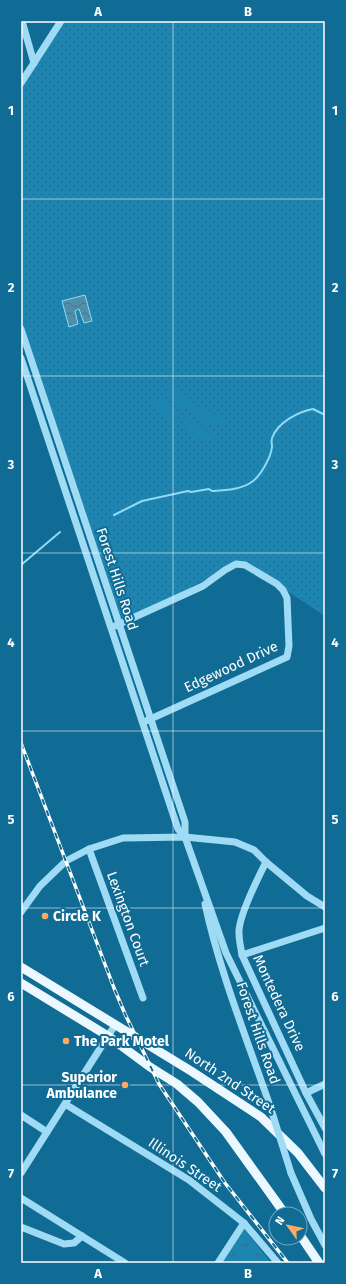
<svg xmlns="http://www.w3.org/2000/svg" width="346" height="1284" font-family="'Fira Sans',sans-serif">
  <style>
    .grass { fill: url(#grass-dots) }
    .park { fill: url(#park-tufts) }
    .garden { fill: #1c85b2 }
    .water { fill: url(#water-waves); stroke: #91daf7 }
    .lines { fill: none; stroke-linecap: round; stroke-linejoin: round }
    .stream { stroke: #91daf7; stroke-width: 2 }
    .minor { stroke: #9fdbf4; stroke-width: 7 }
    .major { stroke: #ecf8ff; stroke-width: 9 }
    .rail-casing { stroke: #fff; stroke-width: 3.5 }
    .rail { stroke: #116c95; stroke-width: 2; stroke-dasharray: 6; stroke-linecap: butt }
    .minor-bridge { stroke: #9fdbf4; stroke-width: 7 }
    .grid { fill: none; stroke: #fff; stroke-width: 1; stroke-opacity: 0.55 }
    .poi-dot { fill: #ffa962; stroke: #116c95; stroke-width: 1.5 }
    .labels { text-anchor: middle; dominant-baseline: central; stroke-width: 4; stroke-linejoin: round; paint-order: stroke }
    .street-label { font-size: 14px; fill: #fff; stroke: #116c95 }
    .poi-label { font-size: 14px; font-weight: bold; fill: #fff; stroke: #116c95; text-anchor: start }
    .neatline { fill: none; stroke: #fff; stroke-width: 1.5 }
    .grid-label { font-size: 13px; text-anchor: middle; font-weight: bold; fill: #fff }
  </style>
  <defs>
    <pattern id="grass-dots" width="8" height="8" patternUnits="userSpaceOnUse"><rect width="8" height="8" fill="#1c85b2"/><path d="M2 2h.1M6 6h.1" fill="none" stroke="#2f6e89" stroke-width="1.8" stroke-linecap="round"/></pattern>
    <pattern id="park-tufts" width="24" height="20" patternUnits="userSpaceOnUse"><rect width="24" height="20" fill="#1c85b2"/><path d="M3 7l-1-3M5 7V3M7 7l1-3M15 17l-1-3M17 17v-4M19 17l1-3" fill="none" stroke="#2f6e89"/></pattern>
    <pattern id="water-waves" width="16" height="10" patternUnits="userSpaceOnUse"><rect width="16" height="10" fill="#4f8fab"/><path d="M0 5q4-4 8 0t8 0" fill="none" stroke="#4e7485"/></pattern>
  </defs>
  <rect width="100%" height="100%" fill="#116c95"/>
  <!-- grass -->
  <path class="grass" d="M63 21H325V616L242 561 122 623 21 320V87Z"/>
  <!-- park -->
  <path class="park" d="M244 1229 271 1263H221Z"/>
  <!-- garden -->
  <g class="garden">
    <path d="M171 385 190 398 184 407 165 394Z"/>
    <path d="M161 400 181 413 175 422 155 409Z"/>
    <path d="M201 405 220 418 214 427 195 414Z"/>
    <path d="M191 420 211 433 205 442 185 429Z"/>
  </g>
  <!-- water -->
  <path class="water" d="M85 295 92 321 84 323 79 309 75 311 78 324 69 327 62 301Z"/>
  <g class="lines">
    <!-- stream -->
    <g class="stream">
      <path d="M114 515 142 501 188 491 191 492 209 489 212 491C225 490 242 490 253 481 261 475 271 457 272 447 272 444 271 441 272 438 278 422 298 412 313 409L325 415"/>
      <path d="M21 565 60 532"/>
    </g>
    <!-- minor -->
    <g class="minor">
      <path d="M22 21 34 63"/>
      <path d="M21 83 61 21"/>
      <path d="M21 329 185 822V837L226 953 325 1154"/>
      <path d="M21 358 178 829 185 837"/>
      <path d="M115 626 203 586 225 570 236 564 245 565 277 584 283 590 287 598 289 646 287 657 146 721"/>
      <path d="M89 849 143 998"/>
      <path d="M266 862C258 878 238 917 239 933 239 941 241 948 242 955L306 1093 325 1128"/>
      <path d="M205 904C220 973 247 1039 270 1106"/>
      <path d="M21 912 40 886 66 861 89 849 123 838 185 837 235 842 254 850 266 862 307 896 325 907"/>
      <path d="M242 955 325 928"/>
      <path d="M306 1093 325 1084"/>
      <path d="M65 1104 189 1180 244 1223 278 1263"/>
      <path d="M21 1115 47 1132"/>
      <path d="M21 1173 115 1025"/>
      <path d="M291 1173 311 1219 325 1245"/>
      <path d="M21 1198 125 1263"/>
      <path d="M21 1227 64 1244 74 1243 82 1236"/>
      <path d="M218 1263 244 1223"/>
    </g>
    <!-- major -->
    <g class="major">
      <path d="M21 967 191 1071 261 1117 298 1153 325 1188"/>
      <path d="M21 983 108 1036 150 1067 177 1084 198 1102 226 1132 285 1214"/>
      <path d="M300 1235 319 1263"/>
    </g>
    <!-- rail casing -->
    <g class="rail-casing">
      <path id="rail" d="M21 743 114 988 125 1014 159 1084 225 1183 288 1263"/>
    </g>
    <!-- rail -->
    <use href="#rail" class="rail"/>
    <!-- minor-bridge -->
    <path class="minor-bridge" d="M270 1106 291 1173"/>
  </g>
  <!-- grid -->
  <path class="grid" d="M173 21V1263M21 199H325M21 376H325M21 553H325M21 731H325M21 908H325M21 1085H325"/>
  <!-- markers -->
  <g class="poi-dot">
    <circle cx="45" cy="916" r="4"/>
    <circle cx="66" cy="1041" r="4"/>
    <circle cx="125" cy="1085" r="4"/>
  </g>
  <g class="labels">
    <!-- street labels -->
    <g class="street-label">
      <text transform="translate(117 579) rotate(72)">Forest Hills Road</text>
      <text transform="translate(231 667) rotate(-25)">Edgewood Drive</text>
      <text transform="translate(128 919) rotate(70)">Lexington Court</text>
      <text transform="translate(279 1003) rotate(65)">Montedera Drive</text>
      <text transform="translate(258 1033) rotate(71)">Forest Hills Road</text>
      <text transform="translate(230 1081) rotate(34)">North 2nd Street</text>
      <text transform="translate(185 1165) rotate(34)">Illinois Street</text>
    </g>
    <!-- poi labels -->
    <g class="poi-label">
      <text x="53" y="916">Circle K</text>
      <text x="74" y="1041">The Park Motel</text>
      <text x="117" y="1077" text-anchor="end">Superior<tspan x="117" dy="16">Ambulance</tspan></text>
    </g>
  </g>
  <!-- border -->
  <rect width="346" height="1284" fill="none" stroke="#116c95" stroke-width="44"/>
  <!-- north arrow -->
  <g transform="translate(288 1226) rotate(303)"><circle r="19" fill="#116c95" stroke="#70a7bf"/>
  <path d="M0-3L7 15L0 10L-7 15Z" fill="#ffa962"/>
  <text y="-6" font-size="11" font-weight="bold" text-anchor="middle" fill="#ffffff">N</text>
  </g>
  <rect x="22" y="22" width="302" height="1240" class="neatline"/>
  <g class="grid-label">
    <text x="98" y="16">A</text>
    <text x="248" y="16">B</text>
    <text x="11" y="115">1</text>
    <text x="335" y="115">1</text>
    <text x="11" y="292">2</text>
    <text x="335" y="292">2</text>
    <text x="11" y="469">3</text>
    <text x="335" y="469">3</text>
    <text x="11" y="647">4</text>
    <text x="335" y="647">4</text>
    <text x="11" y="824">5</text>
    <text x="335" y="824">5</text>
    <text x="11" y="1001">6</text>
    <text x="335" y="1001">6</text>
    <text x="11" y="1178">7</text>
    <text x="335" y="1178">7</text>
    <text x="98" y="1278">A</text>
    <text x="248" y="1278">B</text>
  </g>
</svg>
